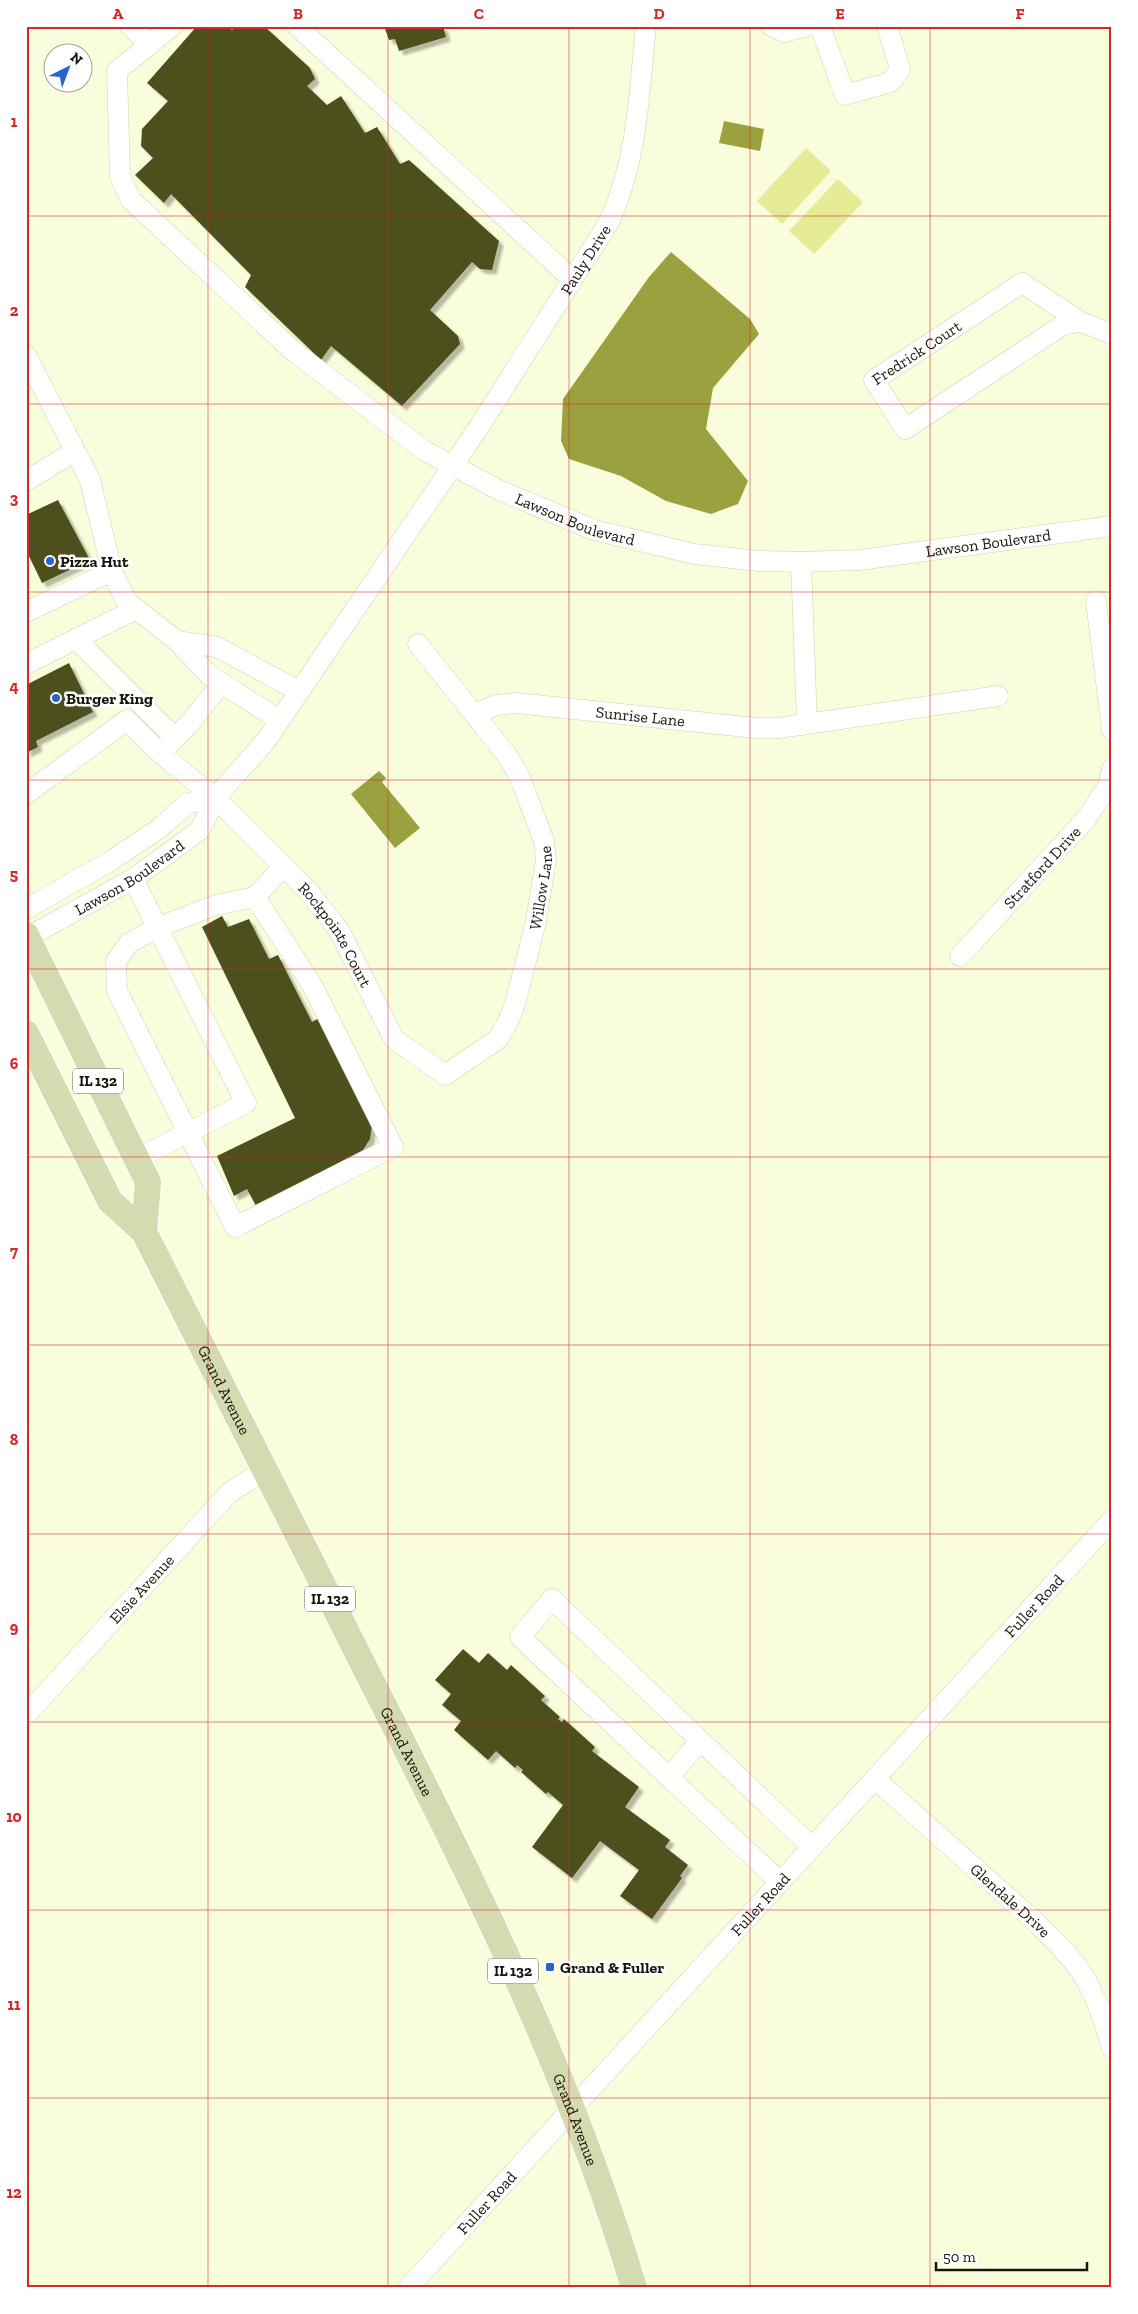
<svg xmlns="http://www.w3.org/2000/svg" width="1138" height="2314" font-family="'Zilla Slab',serif">
  <style>
    .green { fill: #e5ec95 }
    .water { fill: #9ba13f }
    .building { fill: #4d501c; filter: url(#shadow) }
    .lines { fill: none; stroke-linecap: round; stroke-linejoin: round }
    .minor-casing { stroke: #cfd3b2; stroke-width: 21 }
    .major-casing { stroke: #fff; stroke-width: 28 }
    .minor { stroke: #fff; stroke-width: 20 }
    .major { stroke: #d6dab0; stroke-width: 26 }
    .grid { fill: none; stroke: #d62828; stroke-width: 1; stroke-opacity: 0.55 }
    .poi-dot { fill: #2c61cf; stroke: #fff; stroke-width: 2 }
    .labels { text-anchor: middle; dominant-baseline: central; stroke-width: 5; stroke-linejoin: round; paint-order: stroke }
    .shield { fill: #fff; stroke: #5b5c54; stroke-width: 1 }
    .shield-label { font-size: 15px; font-weight: bold; fill: #15160a }
    .street-label { font-size: 16px; fill: #15160a; stroke: #fff }
    .poi-label { font-size: 16px; font-weight: bold; fill: #15160a; stroke: #fff; text-anchor: start }
    .neatline { fill: none; stroke: #d62828; stroke-width: 2 }
    .grid-label { font-size: 16px; text-anchor: middle; font-weight: bold; fill: #d62828 }
  </style>
  <defs>
    <filter id="shadow"><feDropShadow dx="4.5" dy="4.5" stdDeviation="1" flood-color="#0004"/></filter>
  </defs>
  <rect width="100%" height="100%" fill="#f9fddb"/>
  <!-- green -->
  <g class="green">
    <path d="M806 148 831 171 782 224 757 201Z"/>
    <path d="M838 179 863 202 814 254 789 231Z"/>
  </g>
  <!-- water -->
  <g class="water">
    <path d="M724 121 764 129 760 151 719 143Z"/>
    <path d="M671 252 750 319 759 334 713 388 706 429 748 481 738 504 711 514 666 501 621 476 569 459 561 441 563 399 649 277Z"/>
    <path d="M379 771 386 778 382 782 420 828 395 848 351 794Z"/>
  </g>
  <!-- building -->
  <g class="building">
    <path d="M197 26H228L232 30 236 26H264L310 68 315 79 307 86 327 105 341 96 365 133 377 127 400 164 409 160 499 241 492 270 480 269 472 262 430 310 458 336 460 344 402 406 331 346 321 360 245 287 251 275 171 194 164 203 135 175 153 158 141 146 142 129 168 101 147 83Z"/>
    <path d="M384 26H443L446 37 399 51 395 39 389 40Z"/>
    <path d="M58 500 90 560 42 583 26 550V515Z"/>
    <path d="M69 663 93 712 36 741 38 747 26 753V685Z"/>
    <path d="M222 916 228 927 249 919 269 959 278 955 312 1022 319 1018 372 1124 370 1139 363 1150 256 1206 247 1189 234 1196 217 1156 295 1118 202 927Z"/>
    <path d="M463 1649 479 1663 488 1653 507 1670 511 1665 545 1696 541 1700 560 1717 558 1719 562 1722 564 1719 595 1747 592 1751 639 1787 625 1807 670 1840 665 1847 688 1865 680 1876 682 1878 652 1919 620 1896 639 1870 600 1841 572 1878 532 1847 563 1805 548 1792 546 1794 521 1772 523 1770 517 1765 515 1768 496 1751 488 1760 454 1730 461 1721 442 1705 451 1694 435 1680Z"/>
  </g>
  <g class="lines">
    <!-- minor casing -->
    <g class="minor-casing">
      <g id="minor">
        <path d="M130 26 150 44"/>
        <path id="s1" d="M172 26 117 71 120 176 131 200 293 351 425 451 499 490 594 530 694 554 759 561 801 562 859 560 1112 526"/>
        <path d="M297 26 572 279"/>
        <path d="M771 26 784 32 807 26"/>
        <path d="M820 26 845 95 891 82 900 69 887 26"/>
        <path id="s2" d="M1081 322 1063 325 905 429 874 380 1022 283 1081 322 1112 334"/>
        <path d="M26 355 90 480 112 571 126 601 177 641 209 675 279 720"/>
        <path d="M26 481 75 451"/>
        <path d="M801 562 807 723"/>
        <path d="M1096 601 1112 730"/>
        <path d="M26 612 112 571"/>
        <path d="M76 639 175 738"/>
        <path d="M177 641 217 647 299 691"/>
        <path d="M26 664 136 609"/>
        <path id="s3" d="M475 714 496 705 516 703 756 728H779L998 696"/>
        <path d="M167 746 189 724 221 684"/>
        <path id="s4" d="M26 794 127 720 159 752 215 798 309 892 340 932 394 1039 445 1075 498 1039 507 1024 515 1004 536 921 546 860 544 841 519 775 506 754 418 644"/>
        <path d="M133 879 246 1103 137 1159"/>
        <path d="M255 897 312 985 393 1147 235 1227 117 991 116 961 129 943 159 927 216 905 255 897 283 867"/>
        <path d="M26 909 112 860 160 828 188 803 215 798"/>
        <path id="s5" d="M26 938 133 879 200 830 215 798 265 742 479 427 609 222C638 160 639 92 646 26"/>
        <path id="s6" d="M960 956 1086 819 1108 786 1112 769"/>
        <path id="s7" d="M26 1715 230 1492 265 1470"/>
        <path d="M669 1777 700 1741"/>
        <path id="s8" d="M875 1779 1039 1925C1054 1941 1072 1957 1083 1975 1097 1998 1105 2023 1112 2048"/>
        <path d="M780 1882 520 1637 552 1599 812 1847"/>
        <path id="s9" d="M408 2288 1112 1520"/>
      </g>
    </g>
    <!-- major casing -->
    <g class="major-casing">
      <g id="major">
        <path d="M26 935 148 1182 144 1232"/>
        <path id="s10" d="M26 1033 110 1201 144 1232C220 1379 294 1528 369 1676 470 1874 571 2074 634 2288"/>
      </g>
    </g>
    <!-- minor -->
    <use href="#minor" class="minor"/>
    <!-- major -->
    <use href="#major" class="major"/>
  </g>
  <!-- grid -->
  <path class="grid" d="M208 26V2288M388 26V2288M569 26V2288M750 26V2288M930 26V2288M26 216H1112M26 404H1112M26 592H1112M26 780H1112M26 969H1112M26 1157H1112M26 1345H1112M26 1534H1112M26 1722H1112M26 1910H1112M26 2098H1112"/>
  <!-- markers -->
  <g class="poi-dot">
    <circle cx="50" cy="561" r="5"/>
    <circle cx="56" cy="698" r="5"/>
    <rect x="545" y="1962" width="10" height="10" rx="2.5"/>
  </g>
  <g class="labels">
    <!-- shield labels -->
    <g class="shield">
      <rect x="73" y="1068.5" width="50" height="25" rx="4"/>
      <rect x="305" y="1586.5" width="50" height="25" rx="4"/>
      <rect x="488" y="1958.5" width="50" height="25" rx="4"/>
    </g>
    <g class="shield-label">
      <text x="98" y="1081">IL 132</text>
      <text x="330" y="1599">IL 132</text>
      <text x="513" y="1971">IL 132</text>
    </g>
    <!-- street labels -->
    <g class="street-label">
      <text stroke="none"><textPath href="#s5" startOffset="895">Pauly Drive</textPath></text>
      <text stroke="none"><textPath href="#s2" startOffset="316">Fredrick Court</textPath></text>
      <text stroke="none"><textPath href="#s1" startOffset="755">Lawson Boulevard</textPath></text>
      <text stroke="none"><textPath href="#s1" startOffset="1175">Lawson Boulevard</textPath></text>
      <text stroke="none"><textPath href="#s3" startOffset="168">Sunrise Lane</textPath></text>
      <text stroke="none"><textPath href="#s6" startOffset="121">Stratford Drive</textPath></text>
      <text stroke="none"><textPath href="#s5" startOffset="120">Lawson Boulevard</textPath></text>
      <text stroke="none"><textPath href="#s4" startOffset="831">Willow Lane</textPath></text>
      <text stroke="none"><textPath href="#s4" startOffset="426">Rockpointe Court</textPath></text>
      <text stroke="none"><textPath href="#s10" startOffset="411">Grand Avenue</textPath></text>
      <text stroke="none"><textPath href="#s7" startOffset="171">Elsie Avenue</textPath></text>
      <text stroke="none"><textPath href="#s9" startOffset="926">Fuller Road</textPath></text>
      <text stroke="none"><textPath href="#s10" startOffset="816">Grand Avenue</textPath></text>
      <text stroke="none"><textPath href="#s8" startOffset="182">Glendale Drive</textPath></text>
      <text stroke="none"><textPath href="#s9" startOffset="521">Fuller Road</textPath></text>
      <text stroke="none"><textPath href="#s10" startOffset="1221">Grand Avenue</textPath></text>
      <text stroke="none"><textPath href="#s9" startOffset="116">Fuller Road</textPath></text>
    </g>
    <!-- poi labels -->
    <g class="poi-label">
      <text x="60" y="561">Pizza Hut</text>
      <text x="66" y="698">Burger King</text>
      <text x="560" y="1967">Grand &amp; Fuller</text>
    </g>
  </g>
  <!-- border -->
  <rect width="1138" height="2314" fill="none" stroke="#ffffff" stroke-width="55"/>
  <!-- north arrow -->
  <g transform="translate(68 68) rotate(42)"><circle r="24" fill="#ffffff" stroke="#a1a29d"/>
  <path d="M0-4L9 19L0 12L-9 19Z" fill="#2c61cf"/>
  <text y="-8" font-size="14" font-weight="bold" text-anchor="middle" fill="#15160a">N</text>
  </g>
  <!-- scale -->
  <path d="M936 2262v8h151v-8" fill="none" stroke="#15160a" stroke-width="2.5"/>
  <text x="943" y="2262" font-size="15" fill="#15160a" stroke="#ffffff" stroke-width="4" paint-order="stroke">50 m</text>
  <rect x="28" y="28" width="1082" height="2258" class="neatline"/>
  <g class="grid-label">
    <text x="118" y="19">A</text>
    <text x="298" y="19">B</text>
    <text x="479" y="19">C</text>
    <text x="659" y="19">D</text>
    <text x="840" y="19">E</text>
    <text x="1020" y="19">F</text>
    <text x="14" y="127">1</text>
    <text x="14" y="316">2</text>
    <text x="14" y="504">3</text>
    <text x="14" y="692">4</text>
    <text x="14" y="880">5</text>
    <text x="14" y="1069">6</text>
    <text x="14" y="1257">7</text>
    <text x="14" y="1445">8</text>
    <text x="14" y="1633">9</text>
    <text x="14" y="1822">10</text>
    <text x="14" y="2010">11</text>
    <text x="14" y="2198">12</text>
  </g>
</svg>
